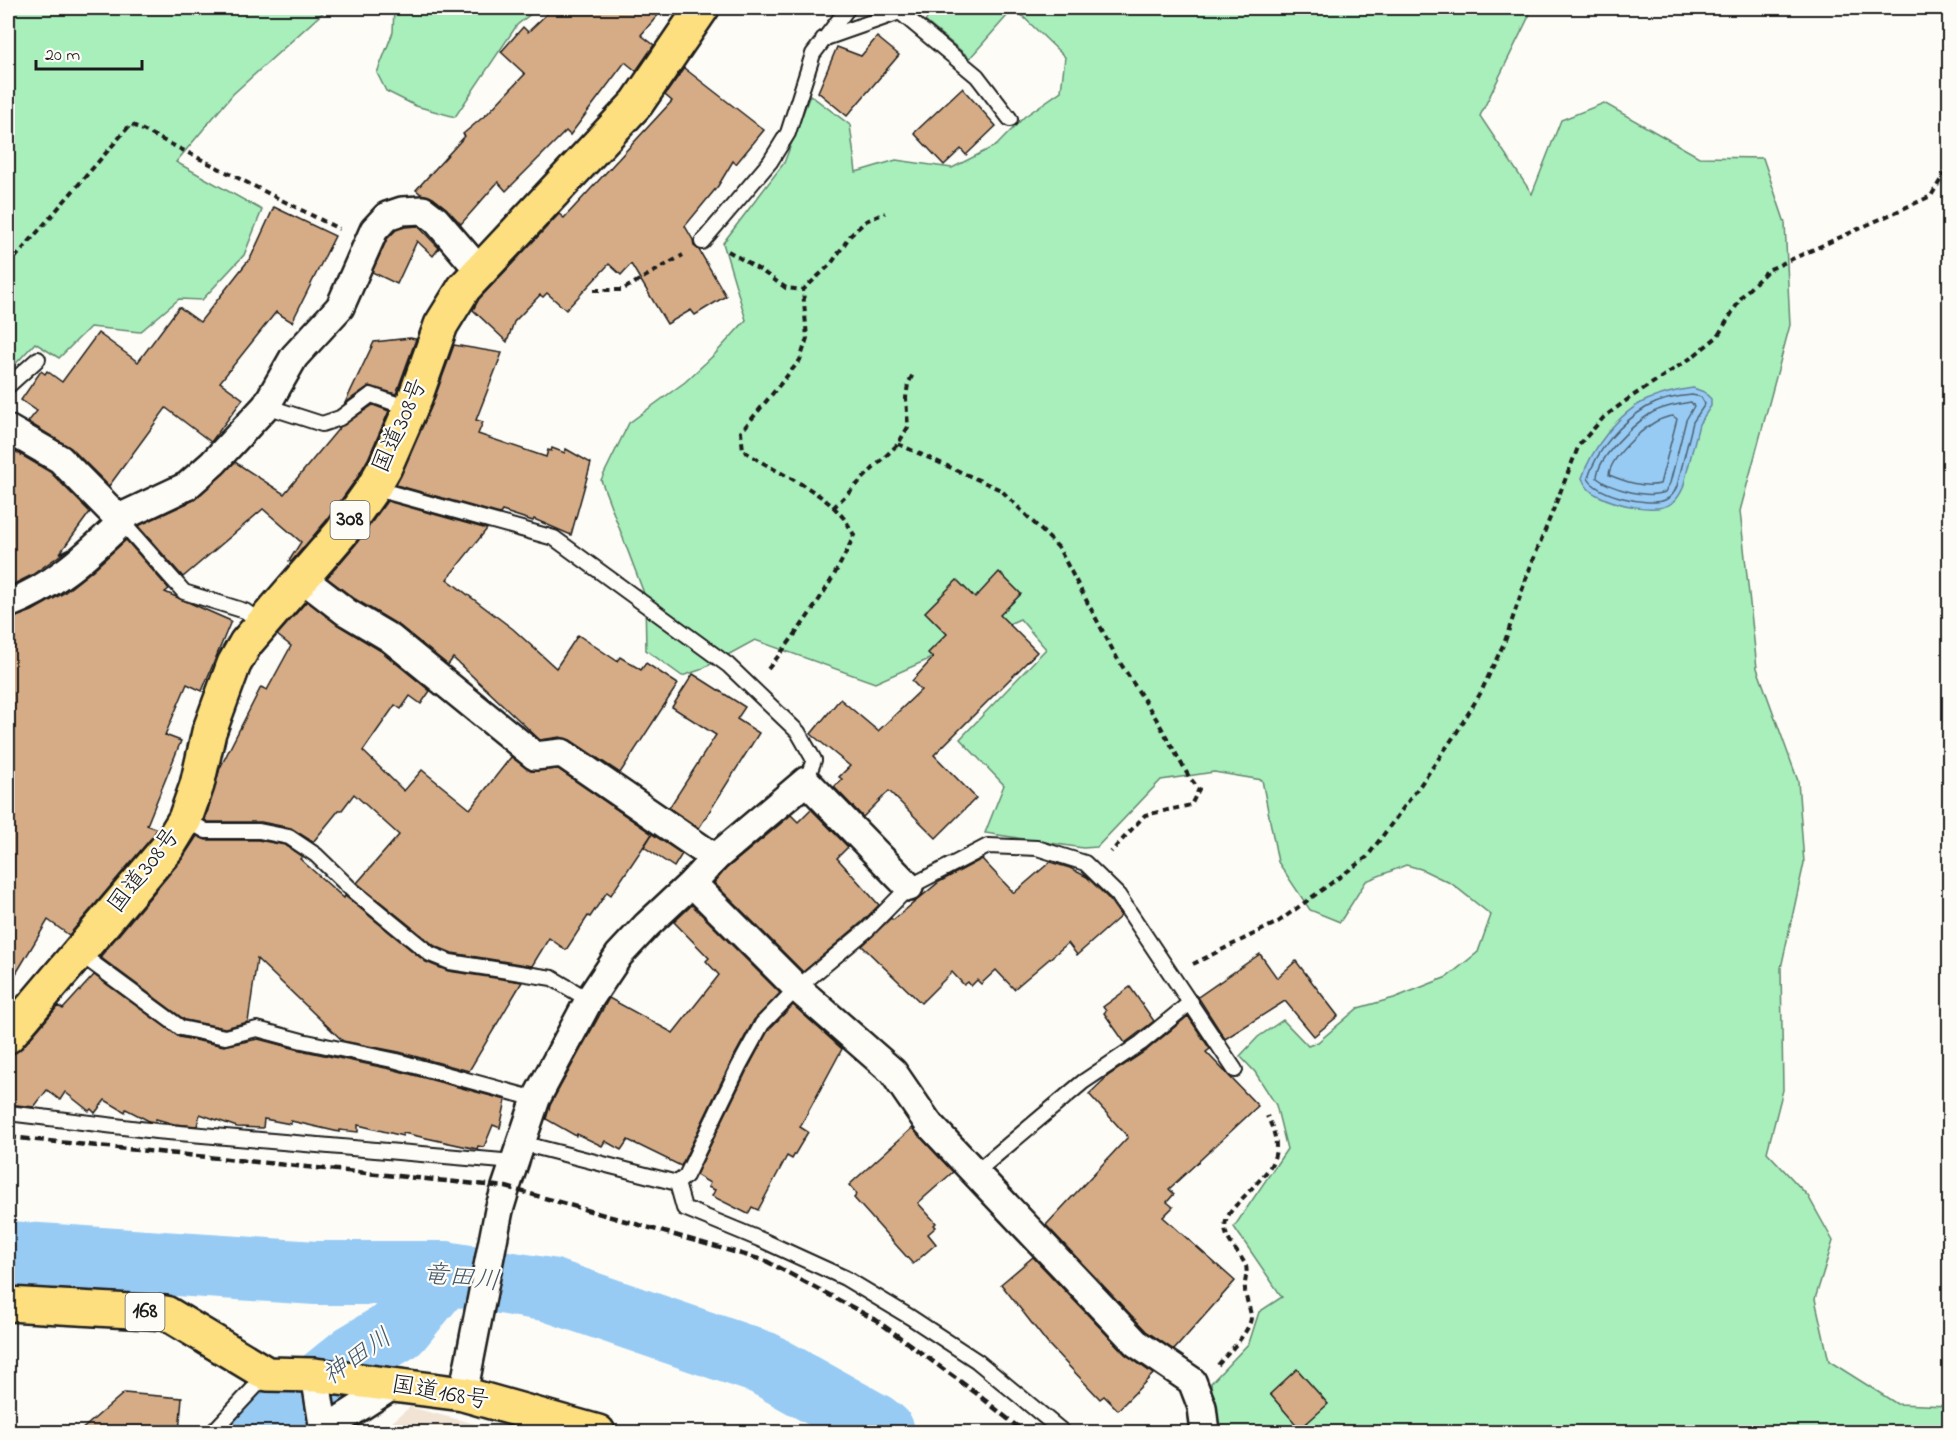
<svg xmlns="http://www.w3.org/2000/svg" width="1957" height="1440" font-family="'Indie Flower','Klee One',sans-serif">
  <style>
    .built { fill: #f1e4d5 }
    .green { fill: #a8efbc; stroke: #62866c; stroke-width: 1.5 }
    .water { fill: #97cbf4; stroke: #66859e; stroke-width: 1.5 }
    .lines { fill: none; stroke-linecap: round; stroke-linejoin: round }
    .shore { stroke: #4d6272; stroke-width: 1.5 }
    .river { stroke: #97cbf4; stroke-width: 64 }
    .building { fill: #d5ac86; stroke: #1c1c1c; stroke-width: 1.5 }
    .service-casing { stroke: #1c1c1c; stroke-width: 18 }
    .minor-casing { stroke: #1c1c1c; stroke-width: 32 }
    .trunk-casing { stroke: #1c1c1c; stroke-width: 38 }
    .path { stroke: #1c1c1c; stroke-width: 4; stroke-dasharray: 6 4.5; stroke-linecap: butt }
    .service { stroke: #fdfcf7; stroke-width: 14 }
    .minor { stroke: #fdfcf7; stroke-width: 27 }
    .trunk { stroke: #fddf80; stroke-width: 33 }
    .rail { stroke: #1c1c1c; stroke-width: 4.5; stroke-dasharray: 9 4.5; stroke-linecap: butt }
    .labels { text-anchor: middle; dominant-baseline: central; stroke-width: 4.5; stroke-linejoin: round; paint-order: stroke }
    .shield { fill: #fdfcf7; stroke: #605f5e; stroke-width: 1.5 }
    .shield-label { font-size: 22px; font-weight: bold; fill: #1c1c1c }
    .street-label { font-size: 24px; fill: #1c1c1c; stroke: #fdfcf7 }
    .water-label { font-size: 26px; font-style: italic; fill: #475968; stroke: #fdfcf7 }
  </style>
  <rect width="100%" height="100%" fill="#fdfcf7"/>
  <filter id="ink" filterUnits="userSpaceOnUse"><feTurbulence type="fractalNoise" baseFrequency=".0167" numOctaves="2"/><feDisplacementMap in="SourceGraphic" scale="12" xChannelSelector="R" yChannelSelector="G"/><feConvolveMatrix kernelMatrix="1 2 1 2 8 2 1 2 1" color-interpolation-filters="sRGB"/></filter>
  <g filter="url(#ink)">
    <!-- built -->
    <path class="built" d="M410 1407 506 1432H380Z"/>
    <!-- green -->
    <g class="green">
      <path d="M8 8H328L233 94 176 162 262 210 244 255 202 300 179 299 140 332 90 327 59 358 35 343 8 372Z"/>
      <path d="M394 8H538L517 25 455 117 416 106 386 91 377 73 393 32Z"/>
      <path d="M935 8H1533L1480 116 1532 194 1561 120 1604 103 1699 157 1763 158 1785 223 1790 325 1740 511 1757 668 1798 781 1804 863 1781 968 1783 1090 1767 1152 1808 1196 1833 1241 1815 1299 1829 1361 1897 1404 1949 1406V1432H1266L1261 1426 1252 1432H1216L1211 1383 1249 1343 1259 1312 1282 1297 1234 1227 1287 1149 1276 1105 1255 1072 1240 1056 1258 1037 1283 1020 1308 1046 1318 1042 1358 1008 1394 998 1447 977 1478 952 1491 915 1452 884 1421 869 1406 865 1366 881 1340 922 1310 910 1278 862 1262 780 1214 772 1161 780 1097 847 1083 848 985 833 1004 785 960 739 1046 649 1020 619 875 683 755 640 700 670 682 676 646 650 645 596 601 480 629 423 685 382 715 354 746 320 723 243 784 163 810 95 850 125 856 172 896 160 952 168 997 145 1024 117 1061 91 1065 57 1014 8 970 58 925 21Z"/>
    </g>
    <!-- water -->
    <path class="water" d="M1693 388 1704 392 1711 399V406L1699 424 1683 488C1680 494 1678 499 1672 503 1656 515 1614 504 1597 495 1590 492 1585 486 1582 478 1591 450 1619 412 1647 400 1662 394 1678 390 1693 388Z"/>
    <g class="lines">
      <!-- shore -->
      <g class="shore">
        <path d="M1692 395 1701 397 1705 404 1693 422 1677 486C1674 493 1672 497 1665 500 1649 507 1595 495 1588 478 1597 449 1622 422 1647 407 1660 400 1678 396 1692 395Z"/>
        <path d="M1691 402 1694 406 1686 420 1670 483 1665 492C1648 499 1611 489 1597 478 1597 458 1633 425 1650 414 1661 407 1678 404 1691 402Z"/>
        <path d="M1673 416 1677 419 1660 484C1643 488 1624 481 1609 475 1610 458 1640 431 1655 422 1660 419 1667 417 1673 416Z"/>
      </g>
      <!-- river -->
      <g class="river">
        <path d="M8 1253 316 1273H445L550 1290 763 1363 874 1425 883 1432"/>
        <path d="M261 1432 354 1356 399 1329 445 1273"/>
      </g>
    </g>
    <!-- building -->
    <g class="building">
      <path d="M553 8H664L641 35 654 45 636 71 625 62 570 135 566 131 506 191 498 182 461 224 446 208 433 198 421 194 416 190 465 136 463 134 488 113 525 74 501 52 523 27 528 32Z"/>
      <path d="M877 37 899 55 847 116 818 92 837 47 861 56Z"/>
      <path d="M684 68 764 130 736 164 733 161 718 186 685 226 693 240 694 246 699 250 726 296 695 315 691 310 667 324 631 264 621 275 609 264 566 310 547 293 543 297 540 295 514 322 507 342 473 310 479 299 559 214 564 218 672 101 665 95Z"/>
      <path d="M962 88 996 126 966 155 961 149 944 165 914 133Z"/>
      <path d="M274 207 335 236 292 322 276 312 220 382 243 399 211 442 166 408 109 486 71 448 28 422 37 411 21 400 41 371 45 374 47 371 62 382 98 333 138 362 179 307 200 322 251 257Z"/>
      <path d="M418 226 439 248 433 256 417 241 397 284 372 272 387 239 396 230 405 227Z"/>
      <path d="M410 338 416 339 396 394 369 386 345 403 374 342Z"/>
      <path d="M454 345 502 353 476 420 483 422 478 434 546 457 548 450 551 451 552 448 565 453 566 449 591 463 571 535 534 519 533 521 502 511 500 514 396 485 432 405Z"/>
      <path d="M373 405 389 411 368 459 357 478 326 521 291 562 289 561 301 542 263 509 183 577 138 526 194 500 235 462 284 494 340 427Z"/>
      <path d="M8 447 50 472 90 512 60 553 70 548 32 575 8 587Z"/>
      <path d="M387 501 487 529 447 579 513 629 556 668 578 635 617 661 620 657 641 670 646 663 678 684 620 773 570 740 560 737 540 740 453 658 448 665 400 626 355 599 327 578 356 544Z"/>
      <path d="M126 540 169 589 165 592 231 621 202 691 187 684 165 735 181 741 147 825 157 829 153 836 69 935 48 920 8 987V620L32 611 64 593 93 570Z"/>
      <path d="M999 572 1021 594 1000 615 1037 652 934 755 976 798 936 838 889 791 863 817 834 787 842 779 839 777 850 766 811 734 840 699 878 731 921 690 912 681 933 658 928 653 947 634 925 612 957 580 975 598Z"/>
      <path d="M307 601 338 625 381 651 430 691 421 704 410 696 401 709 395 705 363 751 404 791 422 770 470 809 511 757 531 771 558 769 652 834 611 895 607 892 590 917 588 916 566 950 549 938 532 966 452 953 435 946 357 883 399 835 354 794 342 810H339L313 842 291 828 261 822H208L205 820 220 768 261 687 267 690 291 646 277 635Z"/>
      <path d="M693 674 745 707 737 719 759 733 699 828 669 808 716 735 672 707Z"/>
      <path d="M811 809 848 847 837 858 879 905 862 922 803 972 714 883 726 869 791 815 798 822Z"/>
      <path d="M652 834 682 854 674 867 644 847Z"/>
      <path d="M197 836 206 840H258L285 845 302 857 300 859 344 898 345 896 426 962 448 971 522 982 469 1071 399 1052 343 1041 257 959 248 1022 225 1028 185 1020 100 957 182 859Z"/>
      <path d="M982 859 1014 893 1050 862 1070 868 1087 877 1109 899 1121 916 1077 955 1068 943 1014 989 996 970 981 984 977 980 971 986 968 982 964 985 952 972 921 1003 862 946 891 918 893 920 939 882Z"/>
      <path d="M692 905 780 993 754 1020 731 1062 681 1166 628 1140 621 1150 605 1141 602 1146 577 1134 576 1136 546 1119 550 1105 609 998 673 1033 719 975 706 961 709 958 674 922Z"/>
      <path d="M1260 954 1277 978 1296 961 1338 1016 1314 1036 1285 1001 1225 1039 1198 997Z"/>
      <path d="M94 975 179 1037 224 1046 258 1039 300 1050 395 1070 506 1100 500 1128 493 1125 484 1147 478 1146 477 1149 403 1133V1136L358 1125V1132L339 1130V1132L291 1121V1124L264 1119 263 1128 237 1127 200 1114 197 1126 174 1124 156 1119 155 1122 149 1121 126 1109 125 1112 105 1100 95 1113 91 1109 89 1111 65 1092 60 1100 47 1090 34 1107 8 1104V1057L22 1048 58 1006 63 1009Z"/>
      <path d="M1130 987 1154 1021 1125 1043 1104 1013 1106 1011 1103 1007Z"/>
      <path d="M793 1005 842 1049 800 1127 808 1132 792 1159 787 1156 758 1210 752 1207 748 1214 712 1196 715 1190 708 1187 710 1183 696 1175 747 1070 769 1029Z"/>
      <path d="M1188 1016 1210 1049 1206 1052 1258 1106 1169 1189 1174 1194 1167 1202 1173 1207 1163 1217 1235 1281 1174 1350 1146 1331 1046 1225 1128 1137 1089 1094 1109 1075 1147 1050Z"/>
      <path d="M912 1128 953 1172 918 1203 936 1223 934 1225 936 1227 928 1234 936 1244 913 1264 854 1198 857 1194 849 1185Z"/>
      <path d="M1033 1257 1125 1354 1153 1374 1118 1410 1104 1396 1100 1399 1048 1344 1001 1284Z"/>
      <path d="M1297 1369 1328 1404 1300 1429 1270 1394Z"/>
      <path d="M124 1393 182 1398 179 1432H79Z"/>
    </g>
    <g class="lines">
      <!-- service casing -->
      <g class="service-casing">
        <g id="service">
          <path d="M823 39 900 12 977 76 1010 119"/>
          <path d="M702 242 770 162 788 133 813 54 848 8"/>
          <path d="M8 386 38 359"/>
          <path d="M266 406 322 424 340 418 371 395 411 409"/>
          <path d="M373 488 554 538 728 665 798 732 814 760 806 781"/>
          <path d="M122 522 184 592 245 611 262 623"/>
          <path d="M185 819 206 831H259L289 837 316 855 353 891 430 954 450 962 552 978 589 1000"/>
          <path d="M79 953 181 1028 225 1037 257 1029 302 1041 397 1061 536 1099"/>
          <path d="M8 1113 156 1131 514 1162"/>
          <path d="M521 1143 677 1183 686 1176 739 1066 762 1024 797 988 868 929 909 887 988 846 1037 848 1085 863 1118 895 1235 1070"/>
          <path d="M975 1173 1083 1082 1141 1043 1191 1002"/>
          <path d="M677 1183 684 1208 764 1241 845 1278 910 1317 977 1361 1063 1432"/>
          <path d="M213 1432 267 1374"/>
        </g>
      </g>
      <!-- minor casing -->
      <g class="minor-casing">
        <g id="minor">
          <path d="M8 429 60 459 122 522C87 555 54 587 8 604"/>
          <path d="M119 518 187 486 213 463 266 406 294 357 340 307 374 230 387 216 402 211 423 210 436 220 479 270"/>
          <path d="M302 578 346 612 390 638 535 756 562 753 715 858"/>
          <path d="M692 883 797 988 893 1072 928 1123 1136 1343 1192 1381 1202 1407 1205 1432"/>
          <path d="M315 1375 324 1430"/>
          <path d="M463 1394 499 1210 506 1187 536 1099 589 1000 619 955 647 925 692 883 715 858 806 781 909 887"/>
          <path d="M321 1432 394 1385"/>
        </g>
      </g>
      <!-- trunk casing -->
      <g class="trunk-casing">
        <g id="trunk">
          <path d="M8 1036 168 847 185 819 197 785 209 732 234 664 246 643 341 533 373 488 385 467 415 398 441 325 464 288 637 103 702 8"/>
          <path d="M8 1304 166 1313 267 1374 315 1375 463 1394 598 1432"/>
        </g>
      </g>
      <!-- path -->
      <g class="path">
        <path d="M728 251 763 272 786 288 803 290 831 264 850 236 866 221 885 213"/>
        <path d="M8 266 131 124 339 229"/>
        <path d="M594 290H622L683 255"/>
        <path d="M898 444 1001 490 1058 547 1117 658 1157 720 1189 777 1199 789 1191 805 1145 815 1111 852"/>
        <path d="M833 508 898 444 908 427 906 398 908 384 914 372"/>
        <path d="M768 669C802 627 833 584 854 535 850 528 846 520 841 515 815 485 774 473 743 450L741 432 800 360 807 338 803 290"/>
        <path d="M1193 964 1278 922 1367 857 1421 784 1457 732 1480 694 1505 641 1528 573 1579 445 1604 417 1631 397 1691 358 1717 337 1743 295 1768 270 1931 196 1950 164"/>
        <path d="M1218 1365C1227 1354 1252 1330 1251 1316 1250 1307 1245 1298 1245 1289 1244 1282 1248 1273 1246 1266 1240 1252 1225 1242 1225 1226 1226 1216 1233 1208 1239 1202 1267 1171 1289 1159 1267 1116"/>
      </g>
      <!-- service -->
      <use href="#service" class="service"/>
      <!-- minor -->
      <use href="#minor" class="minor"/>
      <!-- trunk -->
      <use href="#trunk" class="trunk"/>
      <!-- rail -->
      <path class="rail" d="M8 1137 506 1187 766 1261 876 1320 976 1393 1024 1432"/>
    </g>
  </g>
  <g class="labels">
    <!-- shield labels -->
    <g class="shield">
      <rect x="330.5" y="501" width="39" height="38" rx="4.5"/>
      <rect x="125.5" y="1293" width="39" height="38" rx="4.5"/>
    </g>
    <g class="shield-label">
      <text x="350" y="520">308</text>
      <text x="145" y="1312">168</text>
    </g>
    <!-- street labels -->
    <g class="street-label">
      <text transform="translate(401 426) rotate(-66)">国道308号</text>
      <text transform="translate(145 871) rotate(-52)">国道308号</text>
      <text transform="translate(440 1394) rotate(10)">国道168号</text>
    </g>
    <!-- water labels -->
    <g class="water-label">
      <text transform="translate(461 1279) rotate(6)">竜田川</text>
      <text transform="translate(358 1358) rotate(-35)">神田川</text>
    </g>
  </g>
  <!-- margin -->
  <rect width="1957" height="1440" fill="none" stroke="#fdfcf7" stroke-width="30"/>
  <rect x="15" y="15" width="1927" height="1410" fill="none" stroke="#1c1c1c" stroke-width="2" filter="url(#ink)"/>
  <!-- scale -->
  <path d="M36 60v9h106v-9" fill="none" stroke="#1c1c1c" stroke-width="3"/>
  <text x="45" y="60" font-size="18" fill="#1c1c1c" stroke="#fdfcf7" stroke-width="4.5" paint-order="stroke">20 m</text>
</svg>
